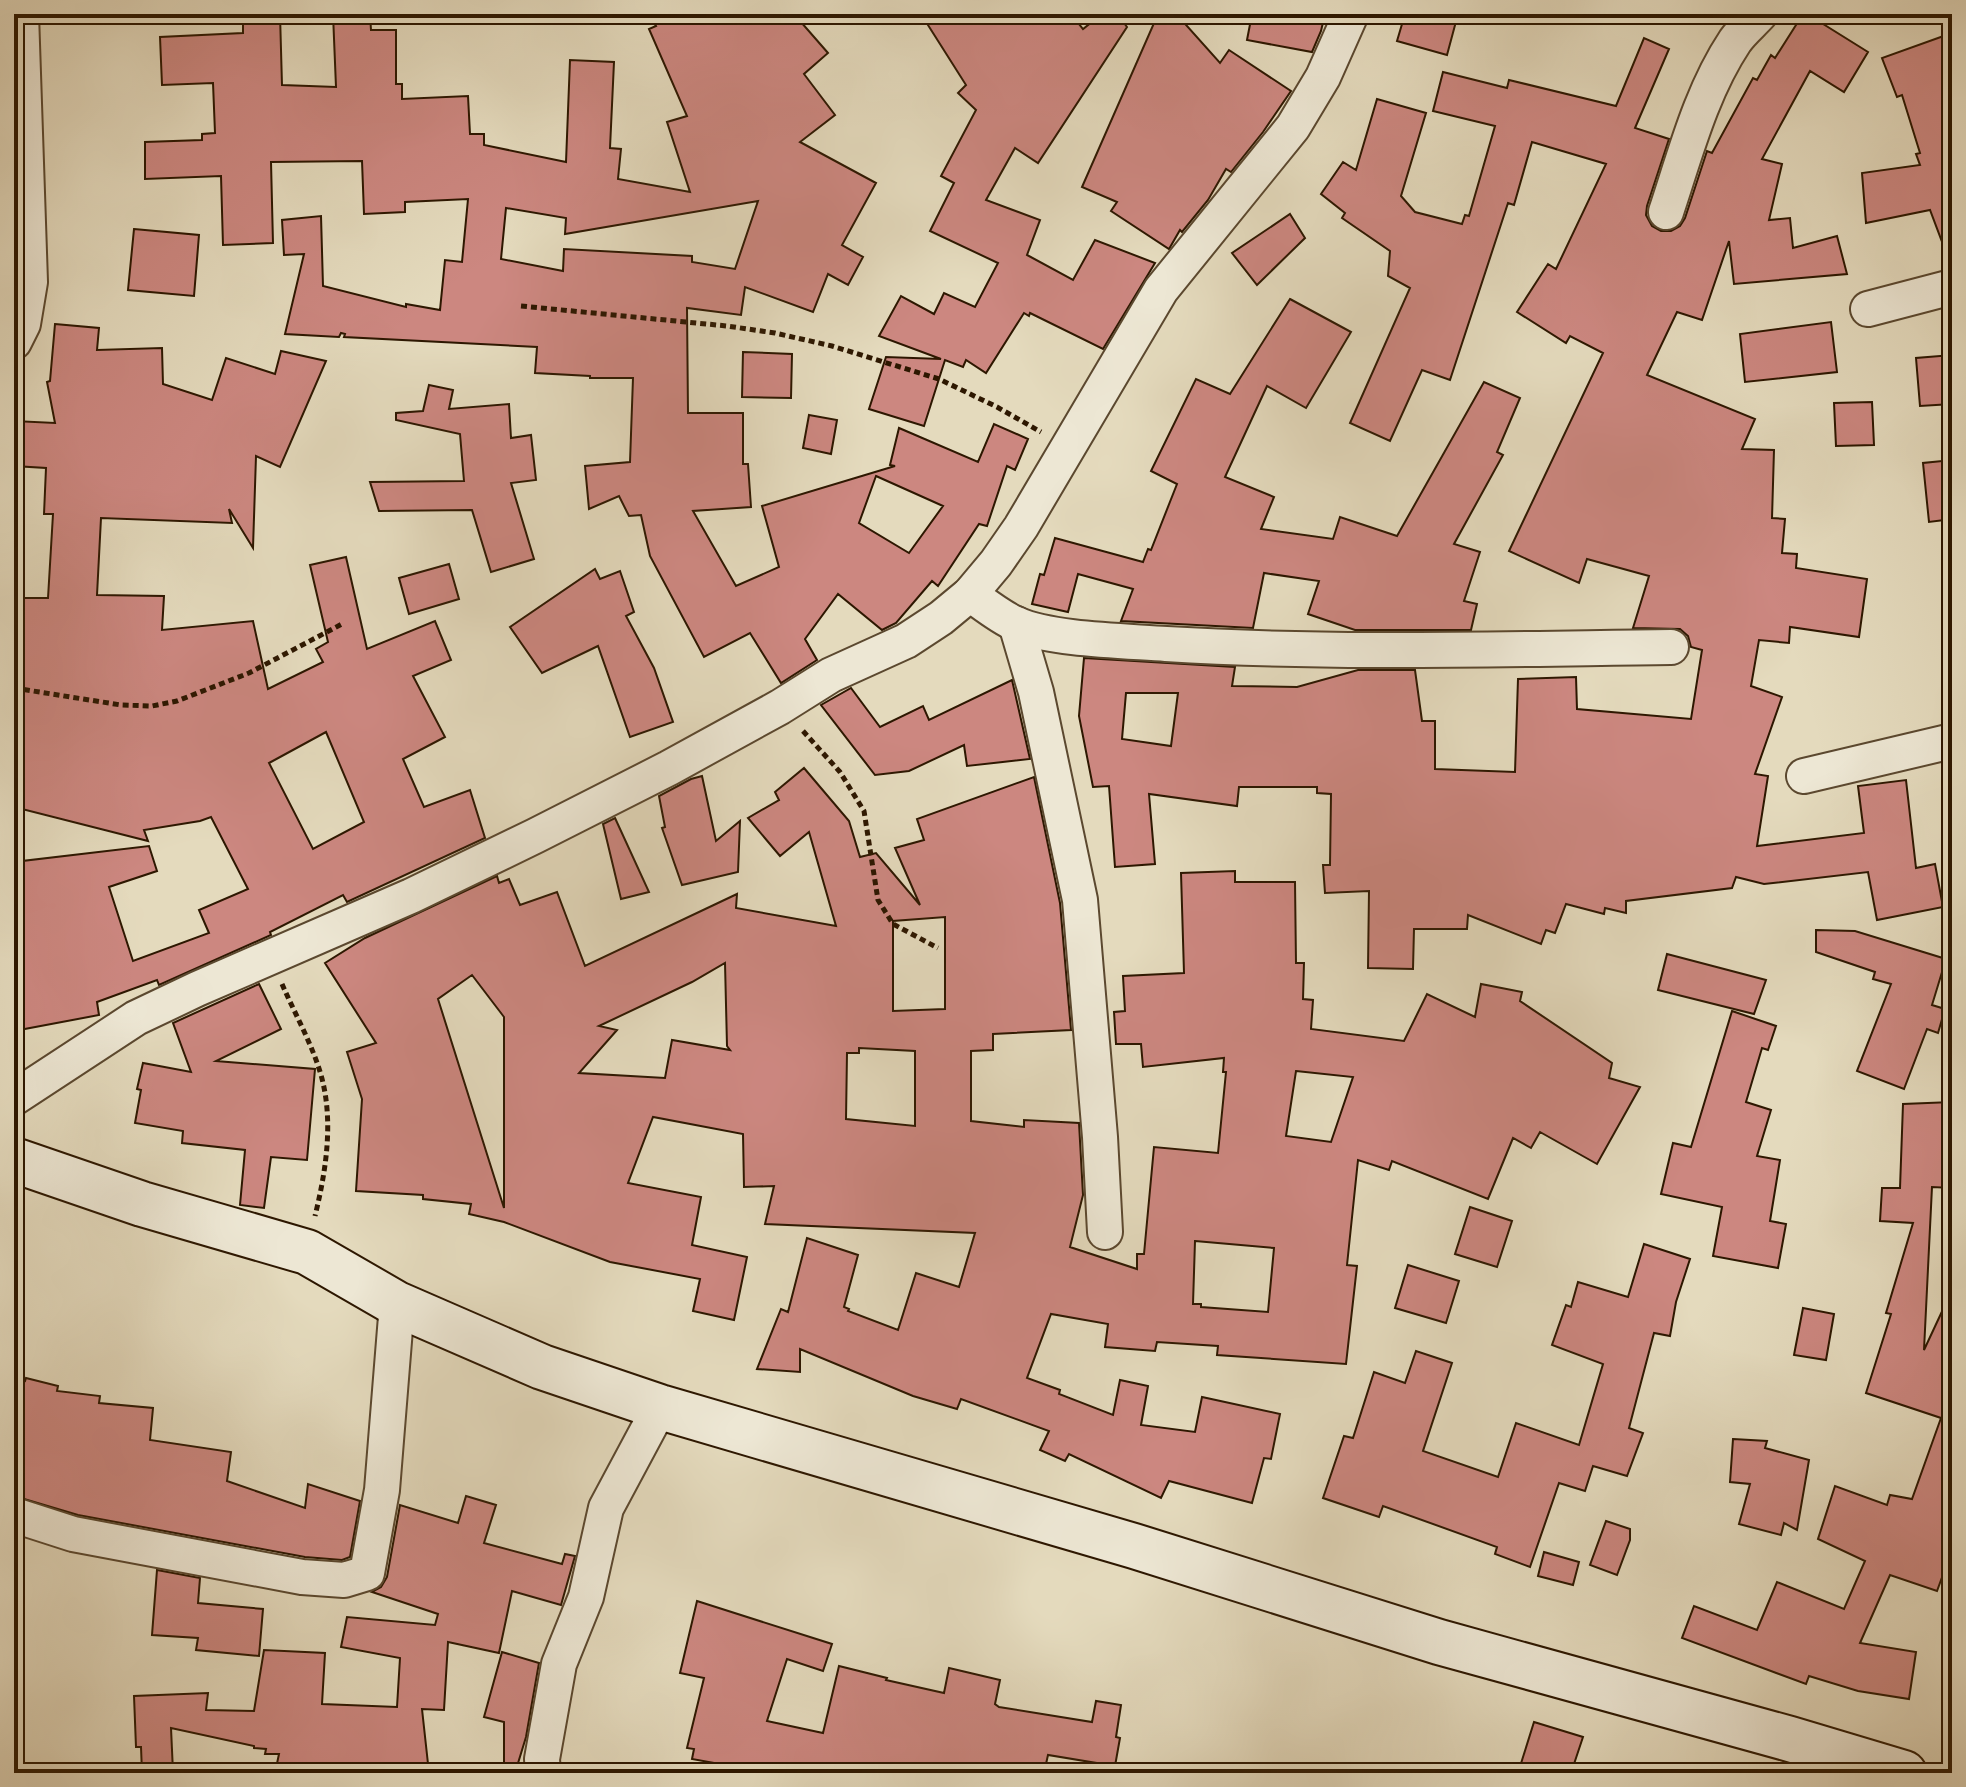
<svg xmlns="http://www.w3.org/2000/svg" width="1966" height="1787" font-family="'IM FELL DW Pica',serif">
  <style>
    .building { fill: #cc8780; stroke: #2d1700; stroke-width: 2; fill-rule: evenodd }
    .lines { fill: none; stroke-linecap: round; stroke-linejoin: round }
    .street-casing { stroke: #5b482f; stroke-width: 38 }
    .secondary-casing { stroke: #2d1700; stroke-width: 48 }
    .path { stroke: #2d1700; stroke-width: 5; stroke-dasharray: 6 4; stroke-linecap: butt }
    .street { stroke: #ede7d4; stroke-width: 34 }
    .secondary { stroke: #ede7d4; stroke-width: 44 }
  </style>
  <rect width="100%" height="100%" fill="#e4dabd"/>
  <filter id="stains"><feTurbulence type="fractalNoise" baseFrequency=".0025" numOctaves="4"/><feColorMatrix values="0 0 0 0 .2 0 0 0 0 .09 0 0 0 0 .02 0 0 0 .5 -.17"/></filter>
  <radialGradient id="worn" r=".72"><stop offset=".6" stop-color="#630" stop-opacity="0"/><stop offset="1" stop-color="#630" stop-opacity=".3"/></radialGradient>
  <!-- building -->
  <g class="building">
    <path d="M243 14H280L282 85 336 87 333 14H370L371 30H396V84H402V99L468 96 470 134H484V145L566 162 570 60 614 62 610 148 621 149 618 179 690 192 667 122 687 116 649 29 656 26 649 14H794L828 53 804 74 835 115 800 142 876 183 842 245 863 257 848 285 828 274 813 312 745 287 741 315 687 308 688 413H743V464H748L751 507 693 511 736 586 779 567 762 506 895 466 890 465 899 428 978 462 994 424 1028 439 1015 470 1007 466 987 526 979 524 938 586 932 581 896 623 882 630 838 594 805 639 817 660 781 683 750 633 704 657 650 556 641 515 629 516 619 496 589 509 585 466 630 462 633 378H590V376L535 373 537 347 344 337 345 334 341 333 339 337 285 334 304 254 284 255 282 220 321 216 323 286 406 307V304L440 310 445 260 462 262 468 199 405 202V212L364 214 362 161 271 162 273 243 223 245 221 176 145 179V142L202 140V134L215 133 213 83 162 85 160 37 243 33ZM758 201 735 269 692 262V256L564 249 563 271 501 259 506 208 566 218 565 234ZM876 476 943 506 909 553 859 523Z"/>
    <path d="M921 14H1071L1083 29 1102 14H1117L1127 27 1038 163 1015 148 986 200 1040 220 1027 255 1073 280 1095 240 1155 263 1103 349 1030 313 1029 316 1024 313 986 373 966 360 963 367 945 360 924 426 869 409 886 357 941 359 879 336 901 296 934 314 944 293 975 307 998 263 930 231 954 183 941 176 976 110 958 93 966 85Z"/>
    <path d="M1158 14H1174L1179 17 1220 63 1229 50 1291 91 1263 132 1231 172 1226 169 1208 200 1182 232 1180 230 1169 249 1111 211 1117 202 1082 187Z"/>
    <path d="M1252 14H1325L1321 31 1312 52 1247 40Z"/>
    <path d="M1405 14H1458L1447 55 1397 41Z"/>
    <path d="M1803 14H1807L1868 52 1844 92 1810 71 1762 159 1782 164 1769 220 1790 218 1793 248 1837 236 1847 274 1734 284 1729 241 1702 320 1677 312 1647 375 1755 419 1742 449 1774 450 1772 518 1785 519 1782 553 1797 554 1796 568 1867 579 1859 637 1790 627 1789 643 1759 640 1751 686 1782 697 1755 774 1768 776 1757 846 1864 833 1858 786 1906 780 1916 868 1935 864 1943 907 1877 920 1868 872 1764 884 1736 877 1732 888 1626 901V913L1605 908 1604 914 1566 904 1555 933 1546 930 1541 944 1468 915 1467 929H1414L1413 969 1368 968 1369 891 1325 893 1323 865H1330L1331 794 1317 793V787H1239L1237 806 1149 794 1155 864 1115 867 1109 786 1093 787 1079 716 1084 658 1235 667 1232 686 1297 687 1358 670H1415L1422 721H1435V769L1515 772 1518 679 1576 677 1577 709 1691 719 1702 650 1691 647 1688 636 1680 629 1633 628 1649 576 1587 559 1579 583 1509 551 1603 353 1570 336 1566 343 1517 312 1548 264 1556 269 1606 164 1532 142 1514 205 1508 203 1450 380 1422 370 1390 441 1350 423 1410 288 1388 276 1390 251 1342 218 1345 213 1321 194 1343 162 1356 170 1377 99 1426 113 1401 196 1415 212 1462 224 1465 215 1469 216 1495 126 1433 111 1443 72 1507 88 1509 80 1616 106 1644 38 1669 49 1635 128 1669 139 1647 206 1646 215 1652 226 1661 231H1671L1680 226 1685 218 1707 151 1712 153 1753 78 1757 80 1771 55 1775 58ZM1126 693H1178L1171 746 1122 739Z"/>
    <path d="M1952 33V262L1950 263 1930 210 1866 223 1862 173 1920 165 1916 154 1920 153 1902 95 1897 97 1882 58Z"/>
    <path d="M1290 214 1305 238 1257 285 1232 253Z"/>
    <path d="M134 229 199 235 194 296 128 290Z"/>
    <path d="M1290 299 1351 332 1306 408 1267 386 1225 477 1274 497 1261 529 1333 539 1340 517 1397 536 1484 382 1520 398 1497 452 1503 455 1454 544 1480 552 1464 601 1477 604 1471 630H1355L1308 614 1319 581 1264 573 1253 628 1121 621 1133 589 1078 574 1068 612 1032 604 1040 574 1044 575 1055 538 1143 562 1148 549 1151 550 1177 484 1151 471 1196 379 1230 394Z"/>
    <path d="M1831 322 1837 372 1745 382 1740 334Z"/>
    <path d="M55 324 99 328 97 350 162 348 163 384 212 400 226 358 275 374 281 351 326 361 280 467 256 456 253 548 229 509 232 523 101 518 97 595 164 596 162 630 253 621 268 689 323 662 316 649 328 642 310 565 346 557 367 649 435 621 451 660 413 676 445 737 403 759 424 807 470 790 485 838 347 902 343 895 270 932 271 935 159 985 157 980 97 1002 99 1015 14 1031V940L21 939 14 862 149 846 157 871 109 887 133 961 209 933 199 910 248 889 211 817 200 821 144 830 148 841 14 807V598H48L53 514H44L46 468 14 466V421L55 423 47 382 50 381ZM326 732 364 822 313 849 269 763Z"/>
    <path d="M743 352 792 354 791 398 742 397Z"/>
    <path d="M1952 355V404L1920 406 1916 358Z"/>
    <path d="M429 385 453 390 449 409 509 404 511 438 531 435 536 480 511 483 534 559 491 572 472 510 379 511 370 482 464 481 460 434 396 420V413L423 411Z"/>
    <path d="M1872 402 1874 445 1836 446 1834 403Z"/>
    <path d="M809 415 837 420 831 454 803 448Z"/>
    <path d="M1952 460V519L1929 522 1923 463Z"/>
    <path d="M449 564 459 599 409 614 399 578Z"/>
    <path d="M595 569 600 579 620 571 634 612 626 616 654 668 673 722 630 737 598 646 542 673 510 627Z"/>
    <path d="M1012 680 1030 759 967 766 964 745 909 771 875 775 821 705 851 688 880 727 923 706 929 720Z"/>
    <path d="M804 768 849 821 860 857 876 853 920 905 895 848 924 840 917 819 1034 777 1060 903 1071 1030 993 1034V1050L971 1051V1121L1024 1127V1120L1079 1123 1083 1195 1070 1247 1137 1269V1254H1144L1154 1147 1218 1153 1226 1072H1223L1224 1058 1143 1067 1141 1044H1116L1114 1012 1125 1011 1123 976 1184 973 1181 873 1235 871V882H1295L1296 963H1304L1303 999 1313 1000 1311 1029 1404 1041 1427 994 1475 1017 1481 984 1522 992 1520 1001 1612 1063 1609 1078 1640 1087 1597 1164 1540 1132 1531 1148 1513 1138 1488 1199 1392 1161 1389 1170 1358 1160 1347 1265 1357 1266 1346 1364 1217 1355 1218 1346 1157 1342 1155 1351 1105 1347 1108 1324 1051 1314 1027 1378 1060 1390 1059 1394 1113 1415 1120 1380 1148 1386 1141 1425 1195 1432 1202 1397 1280 1414 1271 1459 1264 1458 1252 1503 1169 1481 1161 1498 1069 1454 1065 1461 1040 1450 1049 1431 961 1399 957 1409 913 1396 800 1349V1372L757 1369 781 1309 788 1312 807 1238 858 1255 844 1307 849 1309 848 1311 898 1330 916 1273 959 1287 975 1233 765 1224 774 1186 744 1187 743 1134 653 1117 628 1183 701 1197 692 1245 747 1257 734 1320 693 1311 700 1279 610 1262 504 1222 469 1214 471 1204 423 1199V1195L356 1191 362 1099 347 1052 376 1043 325 963 365 938 497 876 499 883 509 879 520 905 557 892 585 966 737 894 736 908 836 926 809 832 780 856 748 818 779 800 775 792ZM945 917V1009L893 1011V921ZM725 963 727 1046 730 1050 672 1040 665 1078 579 1073 617 1030 599 1026 692 982ZM472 975 504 1017V1208L438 999ZM859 1048 915 1051V1126L846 1119 847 1053H859ZM1296 1071 1353 1077 1331 1142 1286 1136ZM1195 1241 1274 1248 1268 1312 1201 1307V1304H1193Z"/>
    <path d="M702 776 716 841 740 821 738 872 682 885 662 828 665 827 659 796 691 779Z"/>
    <path d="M615 818 649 892 621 899 603 824Z"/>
    <path d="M1816 930 1855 931 1946 959 1932 1005 1945 1009 1938 1033 1927 1029 1904 1089 1857 1071 1891 984 1873 979 1875 972 1816 952Z"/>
    <path d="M1667 954 1766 980 1754 1014 1658 990Z"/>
    <path d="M259 984 281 1029 216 1061 315 1069 307 1160 271 1157 264 1208 240 1205 245 1150 182 1143 183 1131 135 1123 141 1090 137 1089 143 1063 191 1072 173 1023Z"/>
    <path d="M1732 1011 1776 1026 1768 1050 1762 1048 1746 1102 1771 1110 1757 1156 1780 1160 1770 1221 1786 1224 1778 1268 1713 1256 1722 1207 1661 1194 1673 1143 1691 1147Z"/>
    <path d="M1952 1102V1188L1932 1187 1924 1350 1952 1290V1550L1937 1591 1890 1575 1860 1643 1916 1652 1909 1699 1858 1691 1809 1676 1806 1684 1682 1638 1694 1606 1757 1630 1777 1582 1844 1609 1865 1561 1818 1539 1835 1486 1887 1505 1890 1495 1912 1499 1941 1418 1866 1393 1891 1314 1886 1313 1913 1223 1880 1221 1882 1188H1900L1903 1104Z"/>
    <path d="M1470 1207 1512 1221 1497 1267 1455 1254Z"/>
    <path d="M1644 1244 1690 1259 1676 1302 1670 1336 1654 1333 1629 1428 1643 1433 1627 1476 1593 1466 1585 1491 1559 1483 1530 1567 1495 1554 1497 1547 1383 1506 1379 1517 1323 1498 1344 1436 1353 1438 1374 1372 1405 1383 1416 1351 1452 1363 1423 1451 1498 1477 1516 1423 1579 1445 1603 1364 1552 1345 1566 1305 1571 1307 1578 1282 1628 1297Z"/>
    <path d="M1408 1265 1459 1281 1446 1323 1395 1308Z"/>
    <path d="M1803 1308 1834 1314 1826 1360 1794 1355Z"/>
    <path d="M26 1378 58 1386 57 1391 100 1396 99 1403 153 1408 150 1440 231 1452 227 1481 305 1508 308 1484 360 1501 350 1557 342 1560 305 1557 78 1515 14 1496V1379L25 1381Z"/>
    <path d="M1733 1439 1767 1441 1765 1448 1809 1460 1797 1530 1784 1523 1781 1535 1739 1524 1750 1484 1730 1482Z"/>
    <path d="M466 1496 496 1505 484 1543 562 1564 565 1554 575 1556 561 1605 512 1591 499 1653 448 1642 444 1710 422 1709 429 1773H275L279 1754H265L266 1749 254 1748V1746L171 1728 173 1772 142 1773 141 1747H136L134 1696 208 1693 206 1710 254 1711 264 1650 325 1653 322 1704 397 1707 400 1658 341 1647 347 1617 435 1625 438 1614 372 1592 381 1587 387 1577 400 1505 458 1523Z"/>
    <path d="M1606 1521 1630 1529V1540L1617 1575 1590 1565Z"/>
    <path d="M1544 1552 1579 1562 1573 1585 1538 1576Z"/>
    <path d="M157 1570 200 1578 198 1603 263 1609 259 1656 196 1650 198 1638 152 1635Z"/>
    <path d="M697 1601 832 1644 823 1671 787 1659 767 1721 823 1733 839 1666 887 1678 886 1680 944 1693 949 1668 1000 1680 995 1704 999 1707 1092 1722 1096 1701 1121 1705 1116 1737 1120 1738 1115 1766 1048 1755 1044 1773H770L692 1759 694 1749 687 1748 704 1678 680 1673Z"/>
    <path d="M502 1652 539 1663 526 1737 515 1773H504V1722L484 1717Z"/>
    <path d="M1534 1722 1583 1737 1571 1773H1518Z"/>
  </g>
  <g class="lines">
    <!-- street casing -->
    <g class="street-casing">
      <g id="street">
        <path d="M1666 212C1685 155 1701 92 1735 41 1742 31 1752 23 1760 14"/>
        <path d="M1868 309 1952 287"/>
        <path d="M14 342 23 324 30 282 21 14"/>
        <path d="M970 594C984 604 1000 617 1016 624 1050 640 1127 641 1166 644 1334 654 1503 649 1671 647"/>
        <path d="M1016 624 1036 692 1080 900 1100 1137 1105 1232"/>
        <path d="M1804 776 1952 741"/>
        <path d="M14 1098 136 1018 197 989 411 896 535 836 669 768 780 707 831 675 906 641 941 618 970 594 996 563 1021 527 1161 290 1293 127 1323 77 1351 14"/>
        <path d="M14 1515 73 1534 302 1577 344 1580 367 1573 382 1490 397 1304"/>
        <path d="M543 1773 542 1759 559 1664 586 1597 606 1508 660 1407"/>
      </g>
    </g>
    <!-- secondary casing -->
    <g class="secondary-casing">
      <path id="secondary" d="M14 1160 142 1204 307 1252 397 1304 542 1367 660 1407 1134 1546 1439 1642 1790 1739 1904 1773"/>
    </g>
    <!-- path -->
    <g class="path">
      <path d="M521 306 727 326 775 333 832 346 939 379 997 407 1041 432"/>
      <path d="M14 688 121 705 152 706 177 701 249 673 342 624"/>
      <path d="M803 731 840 772 864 811 878 900 893 924 938 948"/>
      <path d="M282 984C295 1014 312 1044 321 1075 334 1121 326 1171 315 1216"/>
      <path d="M14 1765 20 1773"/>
    </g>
    <!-- street -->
    <use href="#street" class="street"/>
    <!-- secondary -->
    <use href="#secondary" class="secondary"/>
  </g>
  <!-- margin -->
  <rect width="1966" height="1787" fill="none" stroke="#e4dabd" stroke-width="48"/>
  <rect x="16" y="16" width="1934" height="1755" fill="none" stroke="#2d1700" stroke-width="4"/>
  <rect x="24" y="24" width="1918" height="1739" fill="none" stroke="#2d1700" stroke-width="2"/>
  <rect width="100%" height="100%" filter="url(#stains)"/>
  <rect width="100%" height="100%" fill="url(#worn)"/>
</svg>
